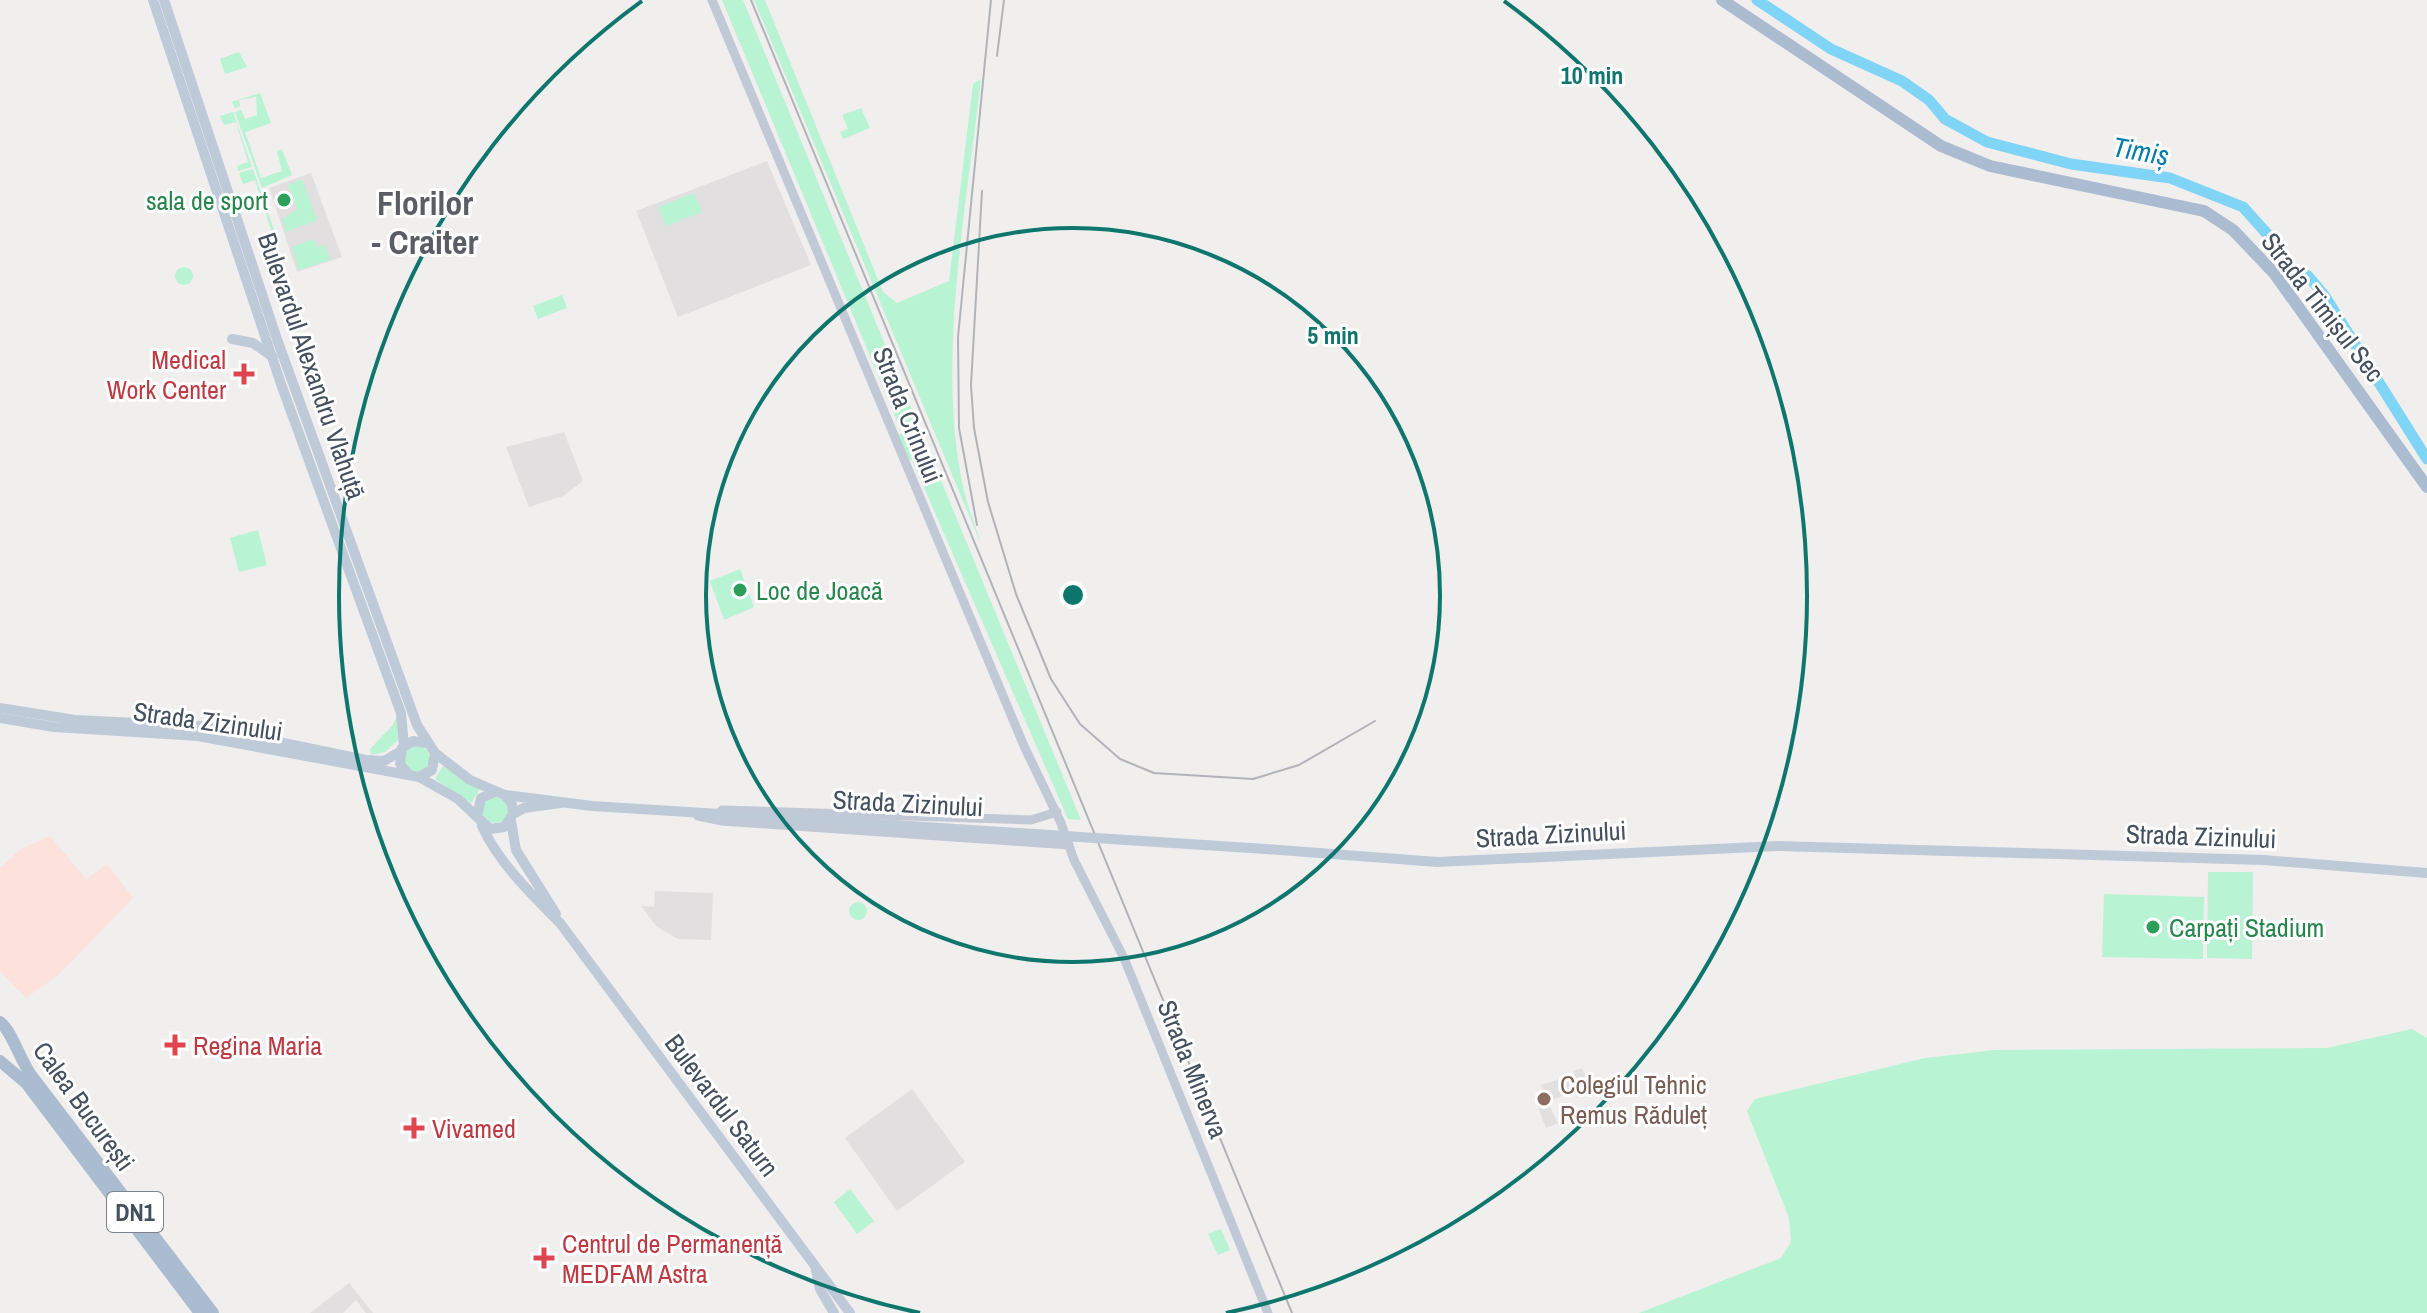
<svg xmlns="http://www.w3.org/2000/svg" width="2427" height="1313" font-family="'Archivo Narrow',sans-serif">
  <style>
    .education { fill: #e2dfe0 }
    .medical { fill: #fde1dc }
    .green { fill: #b8f3d3 }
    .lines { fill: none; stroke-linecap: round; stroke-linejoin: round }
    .river { stroke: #80d4f5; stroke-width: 11 }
    .tertiary { stroke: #c0c9d5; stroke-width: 9 }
    .secondary { stroke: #bfcad9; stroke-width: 10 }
    .primary { stroke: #abbbd0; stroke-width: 12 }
    .rail { stroke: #b0b3b9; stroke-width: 2 }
    .secondary-bridge { stroke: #bfcad9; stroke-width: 10 }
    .ring { fill: none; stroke: #0f766e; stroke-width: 4 }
    .leisure-dot { fill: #2e9e5b; stroke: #fff; stroke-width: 3 }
    .health-dot { fill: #e0444e; stroke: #fff; stroke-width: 3 }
    .education-dot { fill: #8d6e63; stroke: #fff; stroke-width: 3 }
    .labels { text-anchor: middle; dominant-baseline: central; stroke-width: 6; stroke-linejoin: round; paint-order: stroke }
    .shield { fill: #fff; stroke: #7c848e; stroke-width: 2 }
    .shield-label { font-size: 24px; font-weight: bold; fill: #44505e }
    .leisure-label { font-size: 26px; fill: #27864d; stroke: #fff; text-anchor: start }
    .street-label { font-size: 26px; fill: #44505e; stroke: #fff }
    .health-label { font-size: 26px; fill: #be3a42; stroke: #fff; text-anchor: start }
    .education-label { font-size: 26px; fill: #785e54; stroke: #fff; text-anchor: start }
    .water-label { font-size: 28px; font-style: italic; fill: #017cad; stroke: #fff }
    .district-label { font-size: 34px; font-weight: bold; fill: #5a5e64; stroke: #fff }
    .centre { fill: #0f766e; stroke: #fff; stroke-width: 4 }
    .ring-label { font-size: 24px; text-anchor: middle; font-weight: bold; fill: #0f766e; stroke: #fff; stroke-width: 6; stroke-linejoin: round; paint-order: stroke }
  </style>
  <rect width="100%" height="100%" fill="#f1eeee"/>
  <!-- education -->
  <g class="education">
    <path d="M767 161 811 265 678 317 636 211Z"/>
    <path d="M311 173 342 257 297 272 269 188Z"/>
    <path d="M564 432 583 481 563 496 529 507 506 447Z"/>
    <path d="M655 891 713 893 711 940 678 939 657 927 641 906 654 907Z"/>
    <path d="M1582 1068 1589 1085 1547 1102 1558 1123 1546 1128 1534 1097 1544 1093 1541 1085 1575 1074 1574 1071Z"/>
    <path d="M912 1089 965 1162 897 1211 845 1138Z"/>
    <path d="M349 1283 373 1313H366L356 1300 343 1313H310Z"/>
  </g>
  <!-- medical -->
  <path class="medical" d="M50 836 86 879 107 864 133 898 58 975 26 998 0 971V868L21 849Z"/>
  <!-- green -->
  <g class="green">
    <path d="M722 0H743L1081 820 1068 819 912 460 906 462 896 437 902 433Z"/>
    <path d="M754 0H765L883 292 897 303 949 281 973 84 981 79C967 204 936 362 963 486 967 505 975 525 981 544Z"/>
    <path d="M239 52 247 67 225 74 220 59Z"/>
    <path d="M260 93 271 123 245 132 261 178 282 171 277 151 282 149 292 175 262 188 235 112 241 110 245 119 257 115 256 97 239 100 240 106 235 108 232 102Z"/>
    <path d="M861 108 870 128 843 139 840 132 848 129 842 115Z"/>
    <path d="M233 112 252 167 238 171 237 166 248 162 236 122 224 125 220 116Z"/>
    <path d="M253 169 279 244 276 245 255 180 243 184 239 173Z"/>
    <path d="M302 179 317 220 286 232 282 220 297 209 288 185Z"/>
    <path d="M694 193 702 212 666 226 658 207Z"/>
    <path d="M314 239 317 247 325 245 330 260 299 270 292 247Z"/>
    <circle cx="184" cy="276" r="9"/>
    <path d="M562 295 567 308 538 319 533 306Z"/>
    <path d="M258 530 267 565 239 572 230 538Z"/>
    <path d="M740 569 754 607 724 620 710 581Z"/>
    <path d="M397 716 398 740 385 752 371 755 370 749 392 726Z"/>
    <circle cx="417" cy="759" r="13"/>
    <path d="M443 766 480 789 471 803 435 779Z"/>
    <circle cx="495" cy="810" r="13"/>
    <path d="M2208 872H2253L2252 959 2207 958Z"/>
    <path d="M2104 894 2204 897 2203 959 2102 957Z"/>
    <circle cx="858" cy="911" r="9"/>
    <path d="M2412 1029 2427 1038V1313H1639L1781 1258 1791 1242 1789 1218 1747 1111 1755 1099 1925 1058 1995 1050 2327 1048Z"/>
    <path d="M850 1189 874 1221 857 1234 834 1202Z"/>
    <path d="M1221 1229 1230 1250 1218 1255 1208 1234Z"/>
  </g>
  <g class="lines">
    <!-- river -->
    <path class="river" d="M1757 0 1831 49 1902 81 1929 100 1945 119 1987 142 2071 164 2170 178 2243 207 2269 236 2290 267 2308 276 2324 295 2427 459"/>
    <!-- tertiary -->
    <g class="tertiary">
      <path d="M712 0 1024 746 1061 823 1074 860 1124 958 1268 1313"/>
      <path d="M722 810 1031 820 1057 812"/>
      <path d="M698 816 722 821 1069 845"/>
    </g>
    <!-- secondary -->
    <g class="secondary">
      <path d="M153 0 281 384 401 713 404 746"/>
      <path d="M232 339 253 343 273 357"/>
      <path d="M0 708 75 720 202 726 366 760 384 761 401 751"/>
      <path d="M0 718 54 727 198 736 419 777 458 799 490 829 504 827 513 814 512 804 505 795 470 780 435 753 417 725 278 342 164 0"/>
      <path d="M408 774 400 764 402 748 413 741 427 743"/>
      <path d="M419 777 432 770 435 753"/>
      <path d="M505 795 592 806 801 819"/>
      <path d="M513 814 524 808 560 803"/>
      <path d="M477 817 481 798 495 792"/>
      <path d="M511 821 516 850 556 914"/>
      <path d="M482 826C498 862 532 895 560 923L850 1313"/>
      <path d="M1266 849 1437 862 1778 846 2264 860 2427 873"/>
      <path d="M816 1270 820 1289 834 1313"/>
    </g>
    <!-- primary -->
    <g class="primary">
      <path d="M1722 0 1941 146 1990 166 2204 211 2233 230 2274 273 2427 487"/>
      <path d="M0 1022C12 1031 20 1060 31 1075L213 1313"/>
      <path d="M0 1061 26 1083 200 1313"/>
    </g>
    <!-- rail -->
    <g class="rail">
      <path d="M751 0 1292 1313"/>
      <path d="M997 56 1004 0"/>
      <path d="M982 191 971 385 974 428 988 502 1016 594 1051 679 1080 724 1120 759 1154 773 1253 779 1299 765 1375 721"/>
      <path d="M977 525 959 428 958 337 991 0"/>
    </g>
    <!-- secondary-bridge -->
    <path class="secondary-bridge" d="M801 819 1266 849"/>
  </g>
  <!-- distance rings -->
  <g class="ring">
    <circle cx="1073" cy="595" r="367"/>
    <path d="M920 1313A734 734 0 0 1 642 1M1504 1A734 734 0 0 1 1226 1313"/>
  </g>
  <!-- markers -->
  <g class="leisure-dot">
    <circle cx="284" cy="200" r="8"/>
    <circle cx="740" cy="590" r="8"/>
    <circle cx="2153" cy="927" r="8"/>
  </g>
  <g class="health-dot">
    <path d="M240 362h8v8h8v8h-8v8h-8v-8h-8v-8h8z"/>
    <path d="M171 1033h8v8h8v8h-8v8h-8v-8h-8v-8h8z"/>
    <path d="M410 1116h8v8h8v8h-8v8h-8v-8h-8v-8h8z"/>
    <path d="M540 1246h8v8h8v8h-8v8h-8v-8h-8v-8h8z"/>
  </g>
  <circle class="education-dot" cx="1544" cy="1099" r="8"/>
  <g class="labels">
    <!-- shield labels -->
    <rect class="shield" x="107" y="1192" width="56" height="40" rx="6"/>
    <g class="shield-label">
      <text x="135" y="1212">DN1</text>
    </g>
    <!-- leisure labels -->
    <g class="leisure-label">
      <text x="268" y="200" text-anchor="end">sala de sport</text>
      <text x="756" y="590">Loc de Joacă</text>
      <text x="2169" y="927">Carpați Stadium</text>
    </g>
    <!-- street labels -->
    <g class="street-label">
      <text transform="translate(2323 307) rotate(52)">Strada Timișul Sec</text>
      <text transform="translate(312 366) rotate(71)">Bulevardul Alexandru Vlahuță</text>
      <text transform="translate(908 415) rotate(68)">Strada Crinului</text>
      <text transform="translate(208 721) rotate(8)">Strada Zizinului</text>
      <text transform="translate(908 803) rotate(3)">Strada Zizinului</text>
      <text transform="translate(1551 834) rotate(-3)">Strada Zizinului</text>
      <text transform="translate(2201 836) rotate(2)">Strada Zizinului</text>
      <text transform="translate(1193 1069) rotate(68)">Strada Minerva</text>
      <text transform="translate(722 1105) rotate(53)">Bulevardul Saturn</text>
      <text transform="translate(84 1106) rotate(54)">Calea București</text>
    </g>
    <!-- health labels -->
    <g class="health-label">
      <text x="226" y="359" text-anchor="end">Medical<tspan x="226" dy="30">Work Center</tspan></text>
      <text x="193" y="1045">Regina Maria</text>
      <text x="432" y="1128">Vivamed</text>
      <text x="562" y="1243">Centrul de Permanență<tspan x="562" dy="30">MEDFAM Astra</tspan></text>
    </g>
    <!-- education labels -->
    <g class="education-label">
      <text x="1560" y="1084">Colegiul Tehnic<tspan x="1560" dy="30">Remus Răduleț</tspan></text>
    </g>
    <!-- water labels -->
    <g class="water-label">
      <text transform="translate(2141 151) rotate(10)">Timiș</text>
    </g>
    <!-- district labels -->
    <g class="district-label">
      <text x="425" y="203">Florilor<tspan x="425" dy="39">- Craiter</tspan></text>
    </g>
  </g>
  <circle cx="1073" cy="595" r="12" class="centre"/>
  <g class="ring-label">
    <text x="1592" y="84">10 min</text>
    <text x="1333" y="344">5 min</text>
  </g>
</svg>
